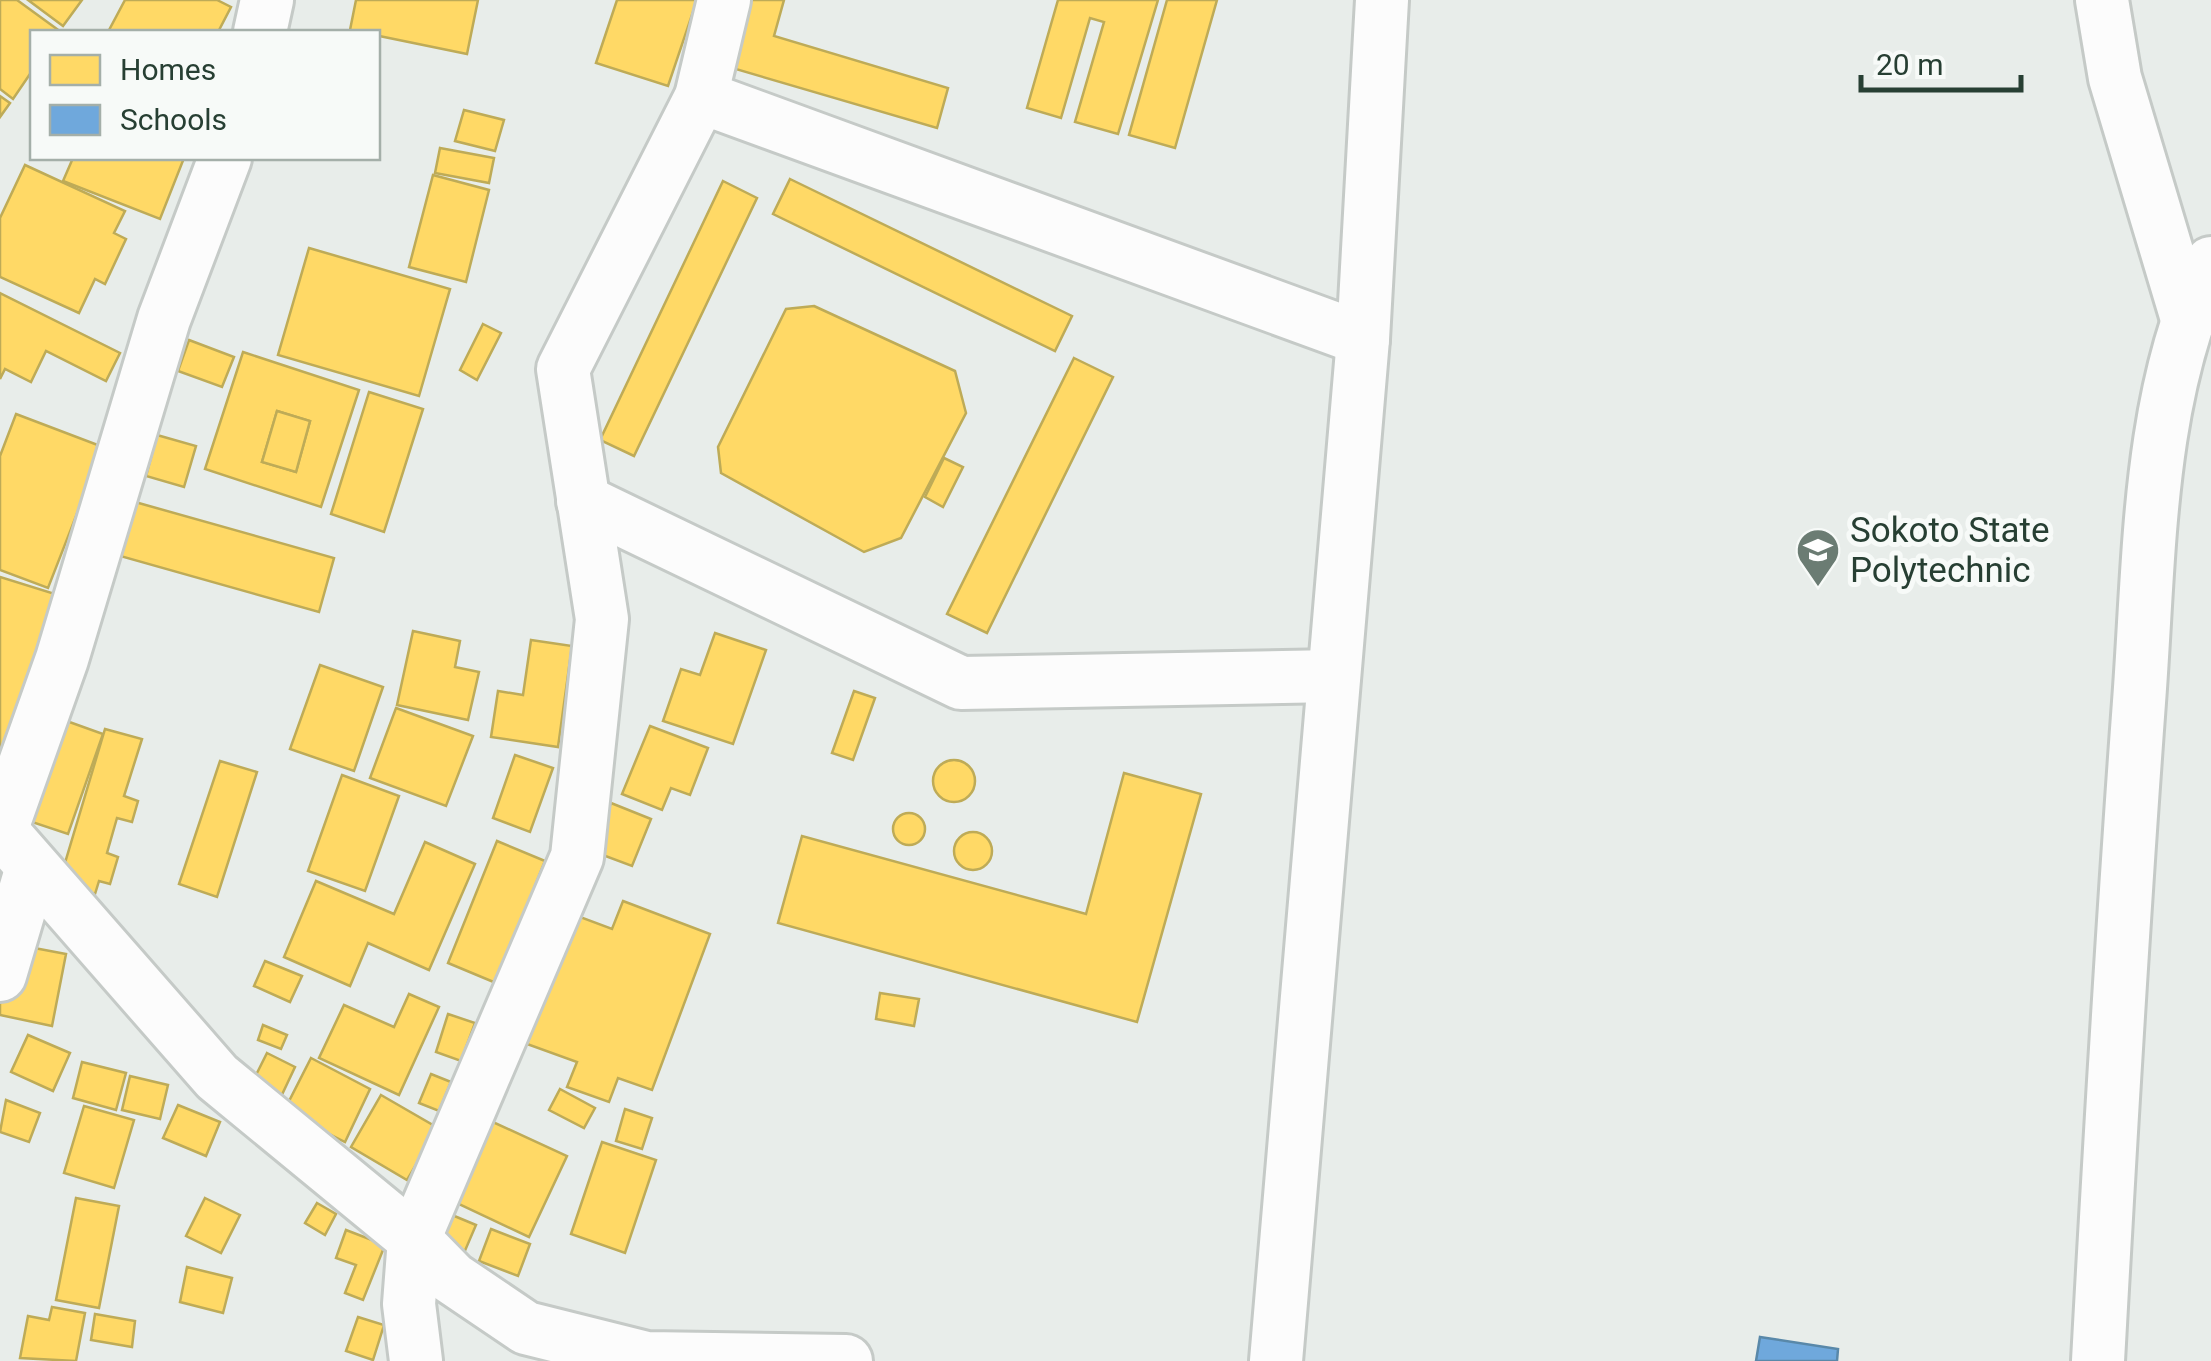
<svg xmlns="http://www.w3.org/2000/svg" width="2211" height="1361" font-family="Roboto,sans-serif">
  <style>
    .homes { fill: #ffd966; stroke: #beab57; stroke-width: 2.5; fill-rule: evenodd }
    .schools { fill: #6fa8dc; stroke: #5988a9; stroke-width: 2.5 }
    .lines { fill: none; stroke-linecap: round; stroke-linejoin: round }
    .minor-casing { stroke: #c5cac7; stroke-width: 58 }
    .minor { stroke: #fcfcfc; stroke-width: 52 }
    .labels { text-anchor: middle; dominant-baseline: central; stroke-width: 10; stroke-linejoin: round; paint-order: stroke }
    .poi-label { font-size: 35px; fill: #273f33; stroke: #f7faf8; text-anchor: start }
  </style>
  <rect width="100%" height="100%" fill="#e8edea"/>
  <!-- homes -->
  <g class="homes">
    <path d="M0 0H17L61 32H32V71L13 99 0 89Z"/>
    <path d="M28 0H82L63 26Z"/>
    <path d="M125 0H217L231 7 218 32H108Z"/>
    <path d="M356 0H478L467 54 350 30Z"/>
    <path d="M617 0H697L668 86 596 63Z"/>
    <path d="M741 0H784L774 36 948 88 937 128 722 65Z"/>
    <path d="M1058 0H1158L1118 134 1075 122 1104 22 1090 18 1061 118 1027 108Z"/>
    <path d="M1167 0H1217L1175 148 1129 135Z"/>
    <path d="M0 96 10 103 0 117Z"/>
    <path d="M464 110 504 120 495 151 455 141Z"/>
    <path d="M440 148 494 158 489 183 435 173Z"/>
    <path d="M73 158H184L160 219 63 181Z"/>
    <path d="M25 165 125 211 114 233 126 239 105 284 95 279 79 313 0 277V218Z"/>
    <path d="M433 175 489 190 466 282 409 267Z"/>
    <path d="M790 179 1072 316 1055 351 773 214Z"/>
    <path d="M723 181 757 198 634 456 600 440Z"/>
    <path d="M309 248 450 289 419 396 278 355Z"/>
    <path d="M0 293 120 353 106 381 46 351 31 382 5 369 0 379Z"/>
    <path d="M814 306 955 371 966 413 901 538 864 552 721 473 718 447 786 309Z"/>
    <path d="M483 324 501 333 477 380 460 370Z"/>
    <path d="M189 340 234 357 222 387 178 371Z"/>
    <path d="M243 352 359 390 321 507 205 469ZM277 411 310 421 296 472 262 462Z"/>
    <path d="M1074 358 1113 377 987 633 947 614Z"/>
    <path d="M369 392 423 409 384 532 331 514Z"/>
    <path d="M277 411 310 421 296 472 262 462Z"/>
    <path d="M16 414 103 447 48 588 0 570V456Z"/>
    <path d="M157 435 196 446 184 487 146 476Z"/>
    <path d="M944 458 963 467 943 507 925 497Z"/>
    <path d="M128 500 334 558 319 612 113 554Z"/>
    <path d="M0 577 55 594 2 759H0Z"/>
    <path d="M413 631 460 641 455 667 479 672 468 720 397 705Z"/>
    <path d="M715 633 766 650 733 744 663 721 681 669 700 675Z"/>
    <path d="M531 640 572 646 558 747 491 737 498 691 523 695Z"/>
    <path d="M320 665 383 687 354 771 290 749Z"/>
    <path d="M854 691 875 698 853 760 832 753Z"/>
    <path d="M396 708 473 736 446 806 370 778Z"/>
    <path d="M61 719 103 734 68 834 26 820Z"/>
    <path d="M650 726 708 748 690 795 671 788 662 810 622 794Z"/>
    <path d="M105 729 142 739 124 796 138 801 132 822 117 818 107 853 118 857 110 884 99 881 95 894 59 883Z"/>
    <path d="M515 755 553 768 530 832 493 818Z"/>
    <circle cx="954" cy="781" r="21"/>
    <path d="M220 761 257 772 217 897 179 884Z"/>
    <path d="M1124 773 1201 794 1137 1022 778 923 802 836 1086 914Z"/>
    <path d="M342 775 399 796 365 891 308 871Z"/>
    <path d="M611 803 651 819 632 866 592 851Z"/>
    <circle cx="909" cy="829" r="16"/>
    <circle cx="973" cy="851" r="19"/>
    <path d="M497 841 545 861 496 983 448 963Z"/>
    <path d="M425 842 475 864 429 970 368 943 350 986 284 957 316 881 394 914Z"/>
    <path d="M623 901 710 934 652 1090 618 1078 609 1102 567 1087 577 1062 527 1044 575 915 612 929Z"/>
    <path d="M8 943 66 954 52 1026 0 1015V983Z"/>
    <path d="M265 961 302 976 290 1002 254 986Z"/>
    <path d="M880 993 919 999 914 1026 876 1019Z"/>
    <path d="M409 994 439 1007 399 1095 319 1058 344 1005 394 1027Z"/>
    <path d="M448 1014 475 1023 461 1061 436 1052Z"/>
    <path d="M263 1025 287 1035 281 1049 258 1040Z"/>
    <path d="M28 1035 70 1053 53 1091 11 1072Z"/>
    <path d="M267 1053 295 1067 278 1103 249 1089Z"/>
    <path d="M311 1058 370 1089 345 1142 284 1111Z"/>
    <path d="M82 1062 126 1073 116 1110 73 1098Z"/>
    <path d="M431 1074 451 1082 439 1111 419 1103Z"/>
    <path d="M130 1076 168 1085 160 1119 122 1110Z"/>
    <path d="M560 1089 595 1108 584 1128 549 1110Z"/>
    <path d="M381 1095 438 1128 407 1180 351 1147Z"/>
    <path d="M6 1100 40 1113 29 1142 0 1132Z"/>
    <path d="M178 1105 220 1122 206 1156 163 1138Z"/>
    <path d="M84 1106 134 1120 114 1188 64 1173Z"/>
    <path d="M625 1109 652 1118 642 1149 616 1141Z"/>
    <path d="M484 1118 567 1156 529 1237 446 1198Z"/>
    <path d="M602 1142 656 1160 625 1253 571 1234Z"/>
    <path d="M76 1198 119 1206 99 1308 56 1300Z"/>
    <path d="M205 1198 240 1215 221 1253 186 1236Z"/>
    <path d="M317 1203 336 1214 325 1235 305 1223Z"/>
    <path d="M440 1210 476 1225 464 1253 429 1239Z"/>
    <path d="M491 1229 530 1244 518 1276 479 1261Z"/>
    <path d="M346 1230 385 1245 363 1300 345 1293 356 1265 336 1258Z"/>
    <path d="M187 1267 232 1278 223 1313 180 1302Z"/>
    <path d="M52 1307 85 1313 76 1361 20 1358 28 1316 49 1320Z"/>
    <path d="M95 1314 135 1321 132 1347 91 1340Z"/>
    <path d="M358 1317 384 1325 373 1360 346 1351Z"/>
  </g>
  <!-- schools -->
  <path class="schools" d="M1760 1337 1838 1349 1837 1361H1756Z"/>
  <g class="lines">
    <!-- minor casing -->
    <g class="minor-casing">
      <g id="minor">
        <path d="M2102 0 2115 78 2188 322"/>
        <path d="M260 32 267 0"/>
        <path d="M701 97 1363 339"/>
        <path d="M583 501 961 683 1334 676"/>
        <path d="M0 829 217 1077 414 1239 452 1278 526 1328 646 1358 846 1361"/>
        <path d="M1 831 62 659 164 319 225 158"/>
        <path d="M0 975 32 867"/>
        <path d="M416 1361 409 1304 414 1239 577 857 602 619 563 369 701 97 724 0"/>
        <path d="M1276 1361 1363 339 1382 0"/>
        <path d="M2098 1361C2110 1141 2123 921 2139 702 2150 555 2147 398 2211 263"/>
      </g>
    </g>
    <!-- minor -->
    <use href="#minor" class="minor"/>
  </g>
  <!-- icons -->
  <defs>
    <g id="university-pin" transform="scale(2.25)"><path d="M0 17L-7.5 6A9.5 9.5 0 1 1 7.5 6Z" fill="#6b7c73" stroke="#f7faf8"/><path d="M0-5L7-2L0 1L-7-2ZM-4 1L0 2.5L4 1V4Q0 6-4 4Z" fill="#fff"/></g>
  </defs>
  <g fill-rule="evenodd">
    <use href="#university-pin" x="1818" y="550"/>
  </g>
  <g class="labels">
    <!-- poi labels -->
    <g class="poi-label">
      <text x="1850" y="530">Sokoto State<tspan x="1850" dy="40">Polytechnic</tspan></text>
    </g>
  </g>
  <!-- legend -->
  <rect x="30" y="30" width="350" height="130" fill="#f7faf8" stroke="#a4afa9" stroke-width="2.5"/>
  <rect x="50" y="55" width="50" height="30" fill="#ffd966" stroke="#a4afa9" stroke-width="2.5"/>
  <text x="120" y="80" font-size="30" fill="#273f33">Homes</text>
  <rect x="50" y="105" width="50" height="30" fill="#6fa8dc" stroke="#a4afa9" stroke-width="2.5"/>
  <text x="120" y="130" font-size="30" fill="#273f33">Schools</text>
  <!-- scale -->
  <path d="M1861 75v15h160v-15" fill="none" stroke="#273f33" stroke-width="5"/>
  <text x="1876" y="75" font-size="30" fill="#273f33" stroke="#f7faf8" stroke-width="8" paint-order="stroke">20 m</text>
</svg>
